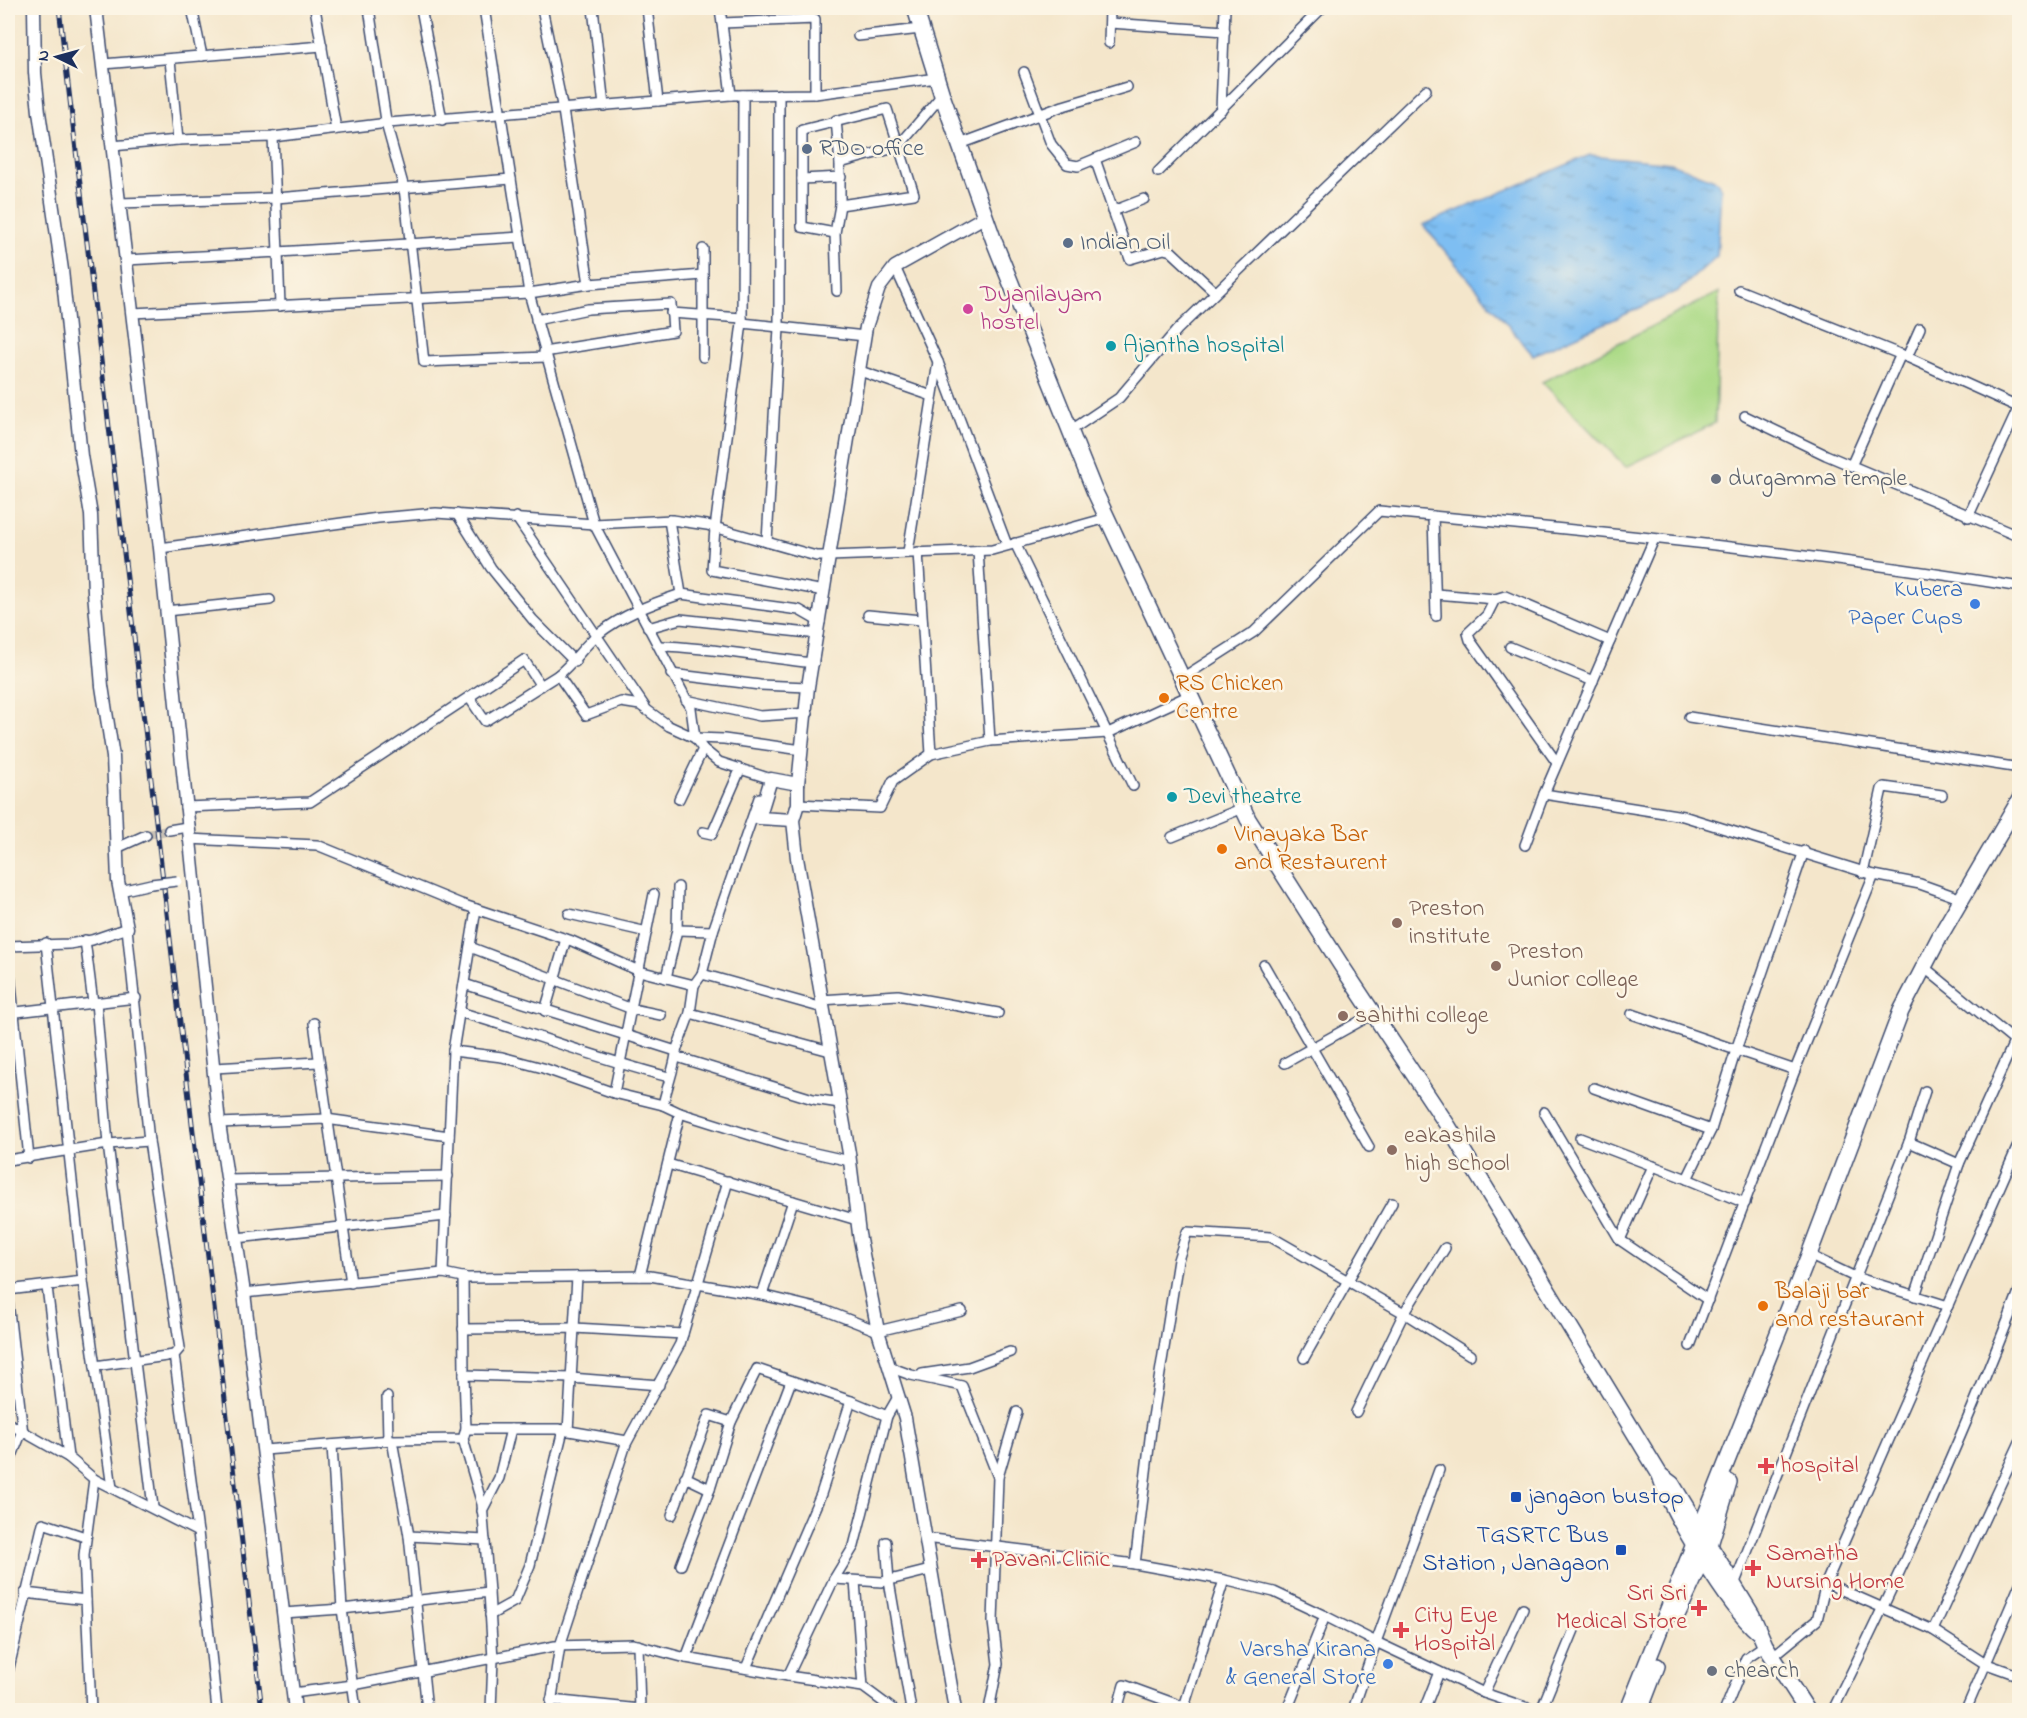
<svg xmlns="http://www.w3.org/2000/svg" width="2027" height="1718" font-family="'Indie Flower',sans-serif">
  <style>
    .green { fill: #acda87; stroke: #648472; stroke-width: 1.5 }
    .water { fill: url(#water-ripples); stroke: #4c76a8; stroke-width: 1.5 }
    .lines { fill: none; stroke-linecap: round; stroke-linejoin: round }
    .minor-tunnel { stroke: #c9c1b5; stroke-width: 9; stroke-dasharray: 9 4.5; stroke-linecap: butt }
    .minor-casing { stroke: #3c4a6e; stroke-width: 12 }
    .tertiary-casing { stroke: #3c4a6e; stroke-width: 15 }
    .primary-casing { stroke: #3c4a6e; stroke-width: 18 }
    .trunk-casing { stroke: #3c4a6e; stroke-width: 18 }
    .minor { stroke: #fff; stroke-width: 9 }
    .tertiary { stroke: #fff; stroke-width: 12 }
    .primary { stroke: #fff; stroke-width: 15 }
    .trunk { stroke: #fff; stroke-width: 15 }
    .rail-casing { stroke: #1b2f5e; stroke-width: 5 }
    .rail { stroke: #fcf5e5; stroke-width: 3; stroke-dasharray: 9; stroke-linecap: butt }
    .minor-bridge-casing { stroke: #3c4a6e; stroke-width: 12; stroke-linecap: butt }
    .minor-bridge { stroke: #fff; stroke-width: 9 }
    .service-dot { fill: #5c6f8a; stroke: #fcf5e5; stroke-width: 2 }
    .hotel-dot { fill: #d1479c; stroke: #fcf5e5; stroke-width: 2 }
    .culture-dot { fill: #0f9aa8; stroke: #fcf5e5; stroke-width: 2 }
    .worship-dot { fill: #6b7280; stroke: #fcf5e5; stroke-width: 2 }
    .shop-dot { fill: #3f7fe0; stroke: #fcf5e5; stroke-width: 2 }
    .food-dot { fill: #e8710a; stroke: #fcf5e5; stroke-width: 2 }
    .education-dot { fill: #8d6e63; stroke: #fcf5e5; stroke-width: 2 }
    .health-dot { fill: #e0444e; stroke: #fcf5e5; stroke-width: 2 }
    .transit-dot { fill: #1a4fb4; stroke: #fcf5e5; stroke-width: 2 }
    .labels { text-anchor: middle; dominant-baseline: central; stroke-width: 5; stroke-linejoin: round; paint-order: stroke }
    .service-label { font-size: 24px; fill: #4e5e75; stroke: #fcf5e5; text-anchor: start }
    .hotel-label { font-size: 24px; fill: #b23c85; stroke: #fcf5e5; text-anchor: start }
    .culture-label { font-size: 24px; fill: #0d838f; stroke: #fcf5e5; text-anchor: start }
    .worship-label { font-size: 24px; fill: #5b616d; stroke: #fcf5e5; text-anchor: start }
    .shop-label { font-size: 24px; fill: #366cbe; stroke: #fcf5e5; text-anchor: end }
    .food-label { font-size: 24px; fill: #c56008; stroke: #fcf5e5; text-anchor: start }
    .education-label { font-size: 24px; fill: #785e54; stroke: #fcf5e5; text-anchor: start }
    .health-label { font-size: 24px; fill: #be3a42; stroke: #fcf5e5; text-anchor: start }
    .transit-label { font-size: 24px; fill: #164399; stroke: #fcf5e5; text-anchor: start }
  </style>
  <defs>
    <pattern id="water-ripples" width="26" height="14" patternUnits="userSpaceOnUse" patternTransform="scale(1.5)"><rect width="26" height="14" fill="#7ebef2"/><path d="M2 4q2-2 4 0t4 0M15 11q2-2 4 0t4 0" fill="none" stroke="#669bc7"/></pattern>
  </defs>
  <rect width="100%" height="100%" fill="#fcf5e5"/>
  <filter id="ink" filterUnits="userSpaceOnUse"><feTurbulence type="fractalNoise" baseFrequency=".0167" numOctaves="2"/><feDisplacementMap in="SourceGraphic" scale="12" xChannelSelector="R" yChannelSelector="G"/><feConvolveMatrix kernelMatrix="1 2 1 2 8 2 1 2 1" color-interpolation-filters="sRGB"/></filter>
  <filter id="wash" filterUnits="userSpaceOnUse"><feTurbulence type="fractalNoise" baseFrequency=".008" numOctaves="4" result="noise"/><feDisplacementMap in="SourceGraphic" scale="24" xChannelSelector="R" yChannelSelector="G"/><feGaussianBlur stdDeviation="1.35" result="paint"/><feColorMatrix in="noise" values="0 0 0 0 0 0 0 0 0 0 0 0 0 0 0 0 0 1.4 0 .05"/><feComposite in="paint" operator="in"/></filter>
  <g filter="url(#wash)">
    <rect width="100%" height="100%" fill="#f4e6cb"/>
    <!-- green -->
    <path class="green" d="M1719 292 1715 423 1626 467 1542 382Z"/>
    <!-- water -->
    <path class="water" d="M1590 155 1671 163 1717 181 1721 189 1717 256 1678 291 1533 355 1423 225Z"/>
  </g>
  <g filter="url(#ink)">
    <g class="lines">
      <!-- minor-tunnel -->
      <path class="minor-tunnel" d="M146 835 169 830"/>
      <!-- minor casing -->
      <g class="minor-casing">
        <g id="minor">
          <path d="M192 8 202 56"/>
          <path d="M315 8 336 129"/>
          <path d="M369 8 387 127 404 188 424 362 546 357"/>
          <path d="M421 8 442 120"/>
          <path d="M484 8 529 293 594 524 691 708 695 738 703 749 719 762 771 779"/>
          <path d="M542 8 563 110 589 284 703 275"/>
          <path d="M593 8 604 106"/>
          <path d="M647 8 658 101"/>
          <path d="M720 8 731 95"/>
          <path d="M722 23 815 19V94"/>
          <path d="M1110 23 1225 31"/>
          <path d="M858 36 921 29"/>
          <path d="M1109 43 1110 8"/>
          <path d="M170 60 178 140"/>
          <path d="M103 64 322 46"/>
          <path d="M1024 72 1051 144 1067 164 1078 166 1136 142"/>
          <path d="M743 95 742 323 715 528 712 570 824 591"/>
          <path d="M1221 110 1225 8"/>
          <path d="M836 120 840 163"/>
          <path d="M273 137 278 252 520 237"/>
          <path d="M960 144 1063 106 1127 87"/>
          <path d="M112 146 178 140 273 137 388 123 731 95 815 94 937 78"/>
          <path d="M1095 159 1130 259 1164 249 1171 251 1215 292"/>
          <path d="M1158 172 1322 8"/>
          <path d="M802 179 841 177"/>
          <path d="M119 203 276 198 511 179"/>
          <path d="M1113 211 1144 199"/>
          <path d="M835 233 802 227V130L887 109 914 194 840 205"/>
          <path d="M126 260 278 252 280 306"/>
          <path d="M895 267 938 362 1007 545"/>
          <path d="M1739 290 1907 357"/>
          <path d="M837 291 835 233 840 205V163L898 147 942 95"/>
          <path d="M132 313 529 293 589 284"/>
          <path d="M671 313 742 318"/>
          <path d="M536 320 588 309 671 304 673 331 544 352"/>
          <path d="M742 323 865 336"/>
          <path d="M1920 328 1907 357 2020 408"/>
          <path d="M703 357V249"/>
          <path d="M860 371 932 396"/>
          <path d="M1745 416 1826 455 2020 537"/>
          <path d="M1070 431 1119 398 1177 330 1426 90"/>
          <path d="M1851 466 1901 354"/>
          <path d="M457 514 491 568 533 620 575 662"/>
          <path d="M1433 516 1436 616"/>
          <path d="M516 517 645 707"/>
          <path d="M1968 517 2019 407"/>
          <path d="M669 520 681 594 799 610 820 622"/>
          <path d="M767 542 779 328V94"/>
          <path d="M1015 543 1133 786"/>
          <path d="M160 548 378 518 436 513 594 524 672 520 707 525 816 556H829L992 550 1107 518"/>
          <path d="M978 550 990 741"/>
          <path d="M908 552 938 362"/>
          <path d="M918 552 931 754"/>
          <path d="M1436 594 1495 599 1487 615 1468 633 1470 640 1557 763"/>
          <path d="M1495 599 1505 596 1610 641"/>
          <path d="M166 611 270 600"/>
          <path d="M868 615 921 620"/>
          <path d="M648 628 680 619 818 634"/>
          <path d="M660 646C712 647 762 658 814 663"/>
          <path d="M1510 647 1593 681"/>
          <path d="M671 674 760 685 808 687"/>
          <path d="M558 675C573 663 583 647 597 635 622 615 651 604 681 594"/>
          <path d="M1182 678 1254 632 1379 511C1593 531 1807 552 2020 587"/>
          <path d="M541 686 524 660 469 697 485 721 558 675 586 715 621 702 640 705 669 726 695 738 724 739 802 750"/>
          <path d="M686 700 760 716 808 713"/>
          <path d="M1689 717 2020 768"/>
          <path d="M1544 794 1683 816 1874 875"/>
          <path d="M679 799 703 749"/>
          <path d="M798 804 880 808 893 781 931 754 990 741 1108 733 1190 695"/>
          <path d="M185 807 310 802 469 697"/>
          <path d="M2019 819H2020"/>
          <path d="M169 830 187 827"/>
          <path d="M703 832 712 834 740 770"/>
          <path d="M1172 837 1243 808"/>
          <path d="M188 839 317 845 461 904 572 941 639 971 694 985 702 974 823 1008"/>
          <path d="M1525 845 1544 794 1654 539"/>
          <path d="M117 848 146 835"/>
          <path d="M1863 873 1882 789 1884 787 1942 795"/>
          <path d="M120 891 151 884"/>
          <path d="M654 894 614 1093 663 1105"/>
          <path d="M476 909 453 1051 502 1057 543 1068 614 1093"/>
          <path d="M569 914 647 932"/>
          <path d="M677 930 713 931 702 974"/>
          <path d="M713 931 759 798"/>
          <path d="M85 940 93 1003 96 1002 108 1144 153 1507"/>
          <path d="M46 943 83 1281 112 1488"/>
          <path d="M8 946 69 944 92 940 127 928 149 1141 180 1348 174 1355 198 1532 217 1710"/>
          <path d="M470 947 632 1009 661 1015"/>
          <path d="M8 956 29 1158"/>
          <path d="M1264 965 1369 1147"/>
          <path d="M1930 972 2018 1044"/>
          <path d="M666 978 677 930 678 887"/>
          <path d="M464 984 676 1051"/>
          <path d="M821 1000 898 995 998 1013"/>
          <path d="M545 1011 566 939"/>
          <path d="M459 1012C530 1032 598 1059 669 1077"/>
          <path d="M8 1013 136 998"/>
          <path d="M690 1013 830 1051"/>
          <path d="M1632 1014 1736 1050 1711 1130 1687 1179 1745 1203"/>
          <path d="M314 1023 351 1283"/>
          <path d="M677 1057 813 1099 840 1103"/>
          <path d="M1285 1063 1373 1014"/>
          <path d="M214 1068 318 1062"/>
          <path d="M1795 1070 1736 1050 1804 851"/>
          <path d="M1594 1088 1711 1130"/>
          <path d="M1544 1112 1620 1240 1708 1300"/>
          <path d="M680 1113 792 1148 850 1161"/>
          <path d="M219 1123 326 1119 449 1136"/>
          <path d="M1580 1138 1687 1179"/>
          <path d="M2020 1141 1826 1583 1933 1630 1984 1663 2020 1676"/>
          <path d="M1909 1142 1959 1164"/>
          <path d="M8 1160 108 1144 149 1141"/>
          <path d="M668 1164 857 1220"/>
          <path d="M227 1180 448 1176"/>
          <path d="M236 1238 446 1216"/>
          <path d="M1620 1240 1653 1166"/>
          <path d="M1815 1258 1855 1277 1948 1306"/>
          <path d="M443 1273 453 1051"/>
          <path d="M640 1276 680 1113 663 1105C665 1093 677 1060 676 1051L690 1013 694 985"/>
          <path d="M463 1277 464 1375"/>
          <path d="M47 1287 68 1457"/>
          <path d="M8 1290 83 1281"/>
          <path d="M244 1293 443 1273 467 1278 650 1276 762 1295 824 1310 878 1331 962 1311"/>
          <path d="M762 1295 793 1201"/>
          <path d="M1915 1296 1959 1164 2014 1042"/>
          <path d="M8 1302 23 1434"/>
          <path d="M463 1329 574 1328 683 1334"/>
          <path d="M1690 1346 1795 1070 1874 875 1920 884 1962 899"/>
          <path d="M1304 1358 1392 1203"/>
          <path d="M95 1366 174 1355"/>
          <path d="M889 1367 911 1375 962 1386 998 1477"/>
          <path d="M922 1374 969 1367 1010 1352"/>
          <path d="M387 1397 388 1440"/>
          <path d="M1356 1412 1404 1313 1445 1248"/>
          <path d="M8 1423 68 1457 94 1479 198 1532"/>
          <path d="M466 1429 464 1375 571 1378 659 1385"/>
          <path d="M568 1431 577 1277"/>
          <path d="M463 1439 482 1504 489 1592"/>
          <path d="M392 1440 409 1536 427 1710"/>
          <path d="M332 1445 342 1609 356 1710"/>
          <path d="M264 1450 392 1440 463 1439 466 1429H558L627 1441"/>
          <path d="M8 1466 22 1431"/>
          <path d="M685 1477 710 1489"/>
          <path d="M482 1511 499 1478 511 1429"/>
          <path d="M672 1515 709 1415 731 1422"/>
          <path d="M409 1536 485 1540"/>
          <path d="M925 1538 1135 1564 1224 1580"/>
          <path d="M886 1542 889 1581 911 1710"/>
          <path d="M1135 1564 1151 1430 1178 1260 1187 1232 1271 1237 1404 1313 1470 1355"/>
          <path d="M681 1565 710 1489 731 1422 757 1369 851 1401"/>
          <path d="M834 1579 882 1582 930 1570"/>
          <path d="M855 1581 863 1687"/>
          <path d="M1734 1585 1909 1142 1925 1091"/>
          <path d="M25 1593 86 1600"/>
          <path d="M1523 1609 1484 1693 1534 1710"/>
          <path d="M283 1613 342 1609 489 1592 493 1659 491 1710"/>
          <path d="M490 1615 515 1601 530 1565 563 1430"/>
          <path d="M1933 1630 2020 1442"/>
          <path d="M638 1645 640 1710"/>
          <path d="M1772 1657 1817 1620 1826 1583"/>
          <path d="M686 1658 791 1381"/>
          <path d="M746 1668 821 1494 851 1401 887 1416"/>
          <path d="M8 1672 43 1523 85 1537"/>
          <path d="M293 1693 353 1685 555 1646 633 1644 686 1658 788 1676"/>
          <path d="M551 1700 640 1709"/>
          <path d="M91 1710 84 1555 94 1479"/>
          <path d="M550 1710 560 1646 626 1444 680 1344 728 1181"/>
          <path d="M894 1710 863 1687 788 1676 834 1579 854 1546 887 1416 898 1397"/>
          <path d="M989 1710 998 1664 993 1622 998 1477 1017 1412"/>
          <path d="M1117 1710 1124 1685 1184 1707 1183 1710"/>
          <path d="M1192 1710 1184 1707 1224 1580 1274 1592 1325 1616"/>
          <path d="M1287 1710 1325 1616 1376 1642 1439 1470"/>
          <path d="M1353 1710 1376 1642 1484 1693"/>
          <path d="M1424 1710 1439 1672"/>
          <path d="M1541 1710 1574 1630"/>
          <path d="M1725 1710 1746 1658 1765 1645"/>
          <path d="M1833 1710C1901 1573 1965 1433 2020 1289"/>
          <path d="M1966 1710 2020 1584"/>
        </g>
      </g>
      <!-- tertiary casing -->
      <g class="tertiary-casing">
        <g id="tertiary">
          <path d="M34 8 35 73 39 112 62 270 81 456 91 515 94 592 102 686 113 757 118 881 127 928"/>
          <path d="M96 8 160 548 219 1123 244 1293 295 1710"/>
          <path d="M798 784 808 687 866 327 879 288 895 267 986 216"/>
          <path d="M793 820 759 818 771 779 798 784V804L793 820 797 858 849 1153 859 1234 878 1331 905 1418 955 1710"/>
        </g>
      </g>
      <!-- primary casing -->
      <g class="primary-casing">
        <g id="primary">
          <path d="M915 8 942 95 994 241 1094 490 1248 819 1341 965 1448 1126 1660 1475C1669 1510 1730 1608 1757 1631"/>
          <path d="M1660 1475 1672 1484 1752 1615 1765 1645 1807 1710"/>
        </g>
      </g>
      <!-- trunk casing -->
      <g class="trunk-casing">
        <g id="trunk">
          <path d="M1678 1613 1710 1545 1729 1482"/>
          <path d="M1628 1710 1807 1260 1901 1011 1940 936 2020 799"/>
          <path d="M1640 1710 1657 1666"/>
        </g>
      </g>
      <!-- minor -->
      <use href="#minor" class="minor"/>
      <!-- tertiary -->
      <use href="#tertiary" class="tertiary"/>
      <!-- primary -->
      <use href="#primary" class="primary"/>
      <!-- trunk -->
      <use href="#trunk" class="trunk"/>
      <!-- rail casing -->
      <g class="rail-casing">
        <path id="rail" d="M59 8 262 1710"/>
      </g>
      <!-- rail -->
      <use href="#rail" class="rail"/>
      <!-- minor-bridge casing -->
      <g class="minor-bridge-casing">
        <path id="minor-bridge" d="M151 884 177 881"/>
      </g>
      <!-- minor-bridge -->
      <use href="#minor-bridge" class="minor-bridge"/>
    </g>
  </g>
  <!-- markers -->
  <g class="service-dot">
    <circle cx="807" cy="149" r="6"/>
    <circle cx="1068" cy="243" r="6"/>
  </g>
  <circle class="hotel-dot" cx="968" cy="309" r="6"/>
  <g class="culture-dot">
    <circle cx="1111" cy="346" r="6"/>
    <circle cx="1172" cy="797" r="6"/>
  </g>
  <g class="worship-dot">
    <circle cx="1716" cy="479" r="6"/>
    <circle cx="1712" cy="1671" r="6"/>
  </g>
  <g class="shop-dot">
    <circle cx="1975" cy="604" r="6"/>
    <circle cx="1388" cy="1664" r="6"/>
  </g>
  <g class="food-dot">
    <circle cx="1164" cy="698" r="6"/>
    <circle cx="1222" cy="849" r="6"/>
    <circle cx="1763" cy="1306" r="6"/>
  </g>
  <g class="education-dot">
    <circle cx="1397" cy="923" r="6"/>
    <circle cx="1496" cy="966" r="6"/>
    <circle cx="1343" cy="1016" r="6"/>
    <circle cx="1392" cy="1150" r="6"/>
  </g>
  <g class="health-dot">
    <path d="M1763 1457h6v6h6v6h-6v6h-6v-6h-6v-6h6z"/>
    <path d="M976 1551h6v6h6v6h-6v6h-6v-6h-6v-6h6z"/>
    <path d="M1750 1559h6v6h6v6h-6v6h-6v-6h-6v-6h6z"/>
    <path d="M1696 1599h6v6h6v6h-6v6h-6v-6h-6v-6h6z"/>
    <path d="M1398 1621h6v6h6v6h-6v6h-6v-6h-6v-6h6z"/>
  </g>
  <g class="transit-dot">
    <rect x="1510" y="1491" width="12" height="12" rx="3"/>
    <rect x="1615" y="1544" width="12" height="12" rx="3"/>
  </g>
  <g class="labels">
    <!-- service labels -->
    <g class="service-label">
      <text x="819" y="149">RDO office</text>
      <text x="1080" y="243">Indian Oil</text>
    </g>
    <!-- hotel labels -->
    <g class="hotel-label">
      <text x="980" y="295">Dyanilayam<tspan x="980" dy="28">hostel</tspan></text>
    </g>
    <!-- culture labels -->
    <g class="culture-label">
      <text x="1123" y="346">Ajantha hospital</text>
      <text x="1184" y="797">Devi theatre</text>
    </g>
    <!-- worship labels -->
    <g class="worship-label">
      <text x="1728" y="479">durgamma temple</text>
      <text x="1724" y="1671">chearch</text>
    </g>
    <!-- shop labels -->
    <g class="shop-label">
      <text x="1963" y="590">Kubera<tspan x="1963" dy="28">Paper Cups</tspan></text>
      <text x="1376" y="1650">Varsha Kirana<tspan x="1376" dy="28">&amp; General Store</tspan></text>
    </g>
    <!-- food labels -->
    <g class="food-label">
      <text x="1176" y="684">RS Chicken<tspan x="1176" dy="28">Centre</tspan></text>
      <text x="1234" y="835">Vinayaka Bar<tspan x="1234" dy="28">and Restaurent</tspan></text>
      <text x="1775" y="1292">Balaji bar<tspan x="1775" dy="28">and restaurant</tspan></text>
    </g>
    <!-- education labels -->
    <g class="education-label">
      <text x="1409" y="909">Preston<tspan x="1409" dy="28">institute</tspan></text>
      <text x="1508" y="952">Preston<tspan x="1508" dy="28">Junior college</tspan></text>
      <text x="1355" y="1016">sahithi college</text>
      <text x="1404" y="1136">eakashila<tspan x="1404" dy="28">high school</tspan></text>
    </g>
    <!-- health labels -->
    <g class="health-label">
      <text x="1780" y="1466">hospital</text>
      <text x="1766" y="1554">Samatha<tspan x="1766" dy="28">Nursing Home</tspan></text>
      <text x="992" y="1560">Pavani Clinic</text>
      <text x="1687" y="1594" text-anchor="end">Sri Sri<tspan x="1687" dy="28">Medical Store</tspan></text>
      <text x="1414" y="1616">City Eye<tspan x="1414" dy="28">Hospital</tspan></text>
    </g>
    <!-- transit labels -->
    <g class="transit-label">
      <text x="1528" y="1497">jangaon bustop</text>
      <text x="1609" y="1536" text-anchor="end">TGSRTC Bus<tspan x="1609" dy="28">Station , Janagaon</tspan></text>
    </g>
  </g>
  <!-- margin -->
  <rect width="2027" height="1718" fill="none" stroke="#fcf5e5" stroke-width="30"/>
  <!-- north arrow -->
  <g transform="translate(57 57) rotate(275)" stroke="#fcf5e5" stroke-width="4.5" paint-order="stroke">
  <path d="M0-4.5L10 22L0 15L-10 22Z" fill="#1b2f5e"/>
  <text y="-9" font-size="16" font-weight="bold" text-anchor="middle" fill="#1b2f5e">N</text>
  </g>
</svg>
